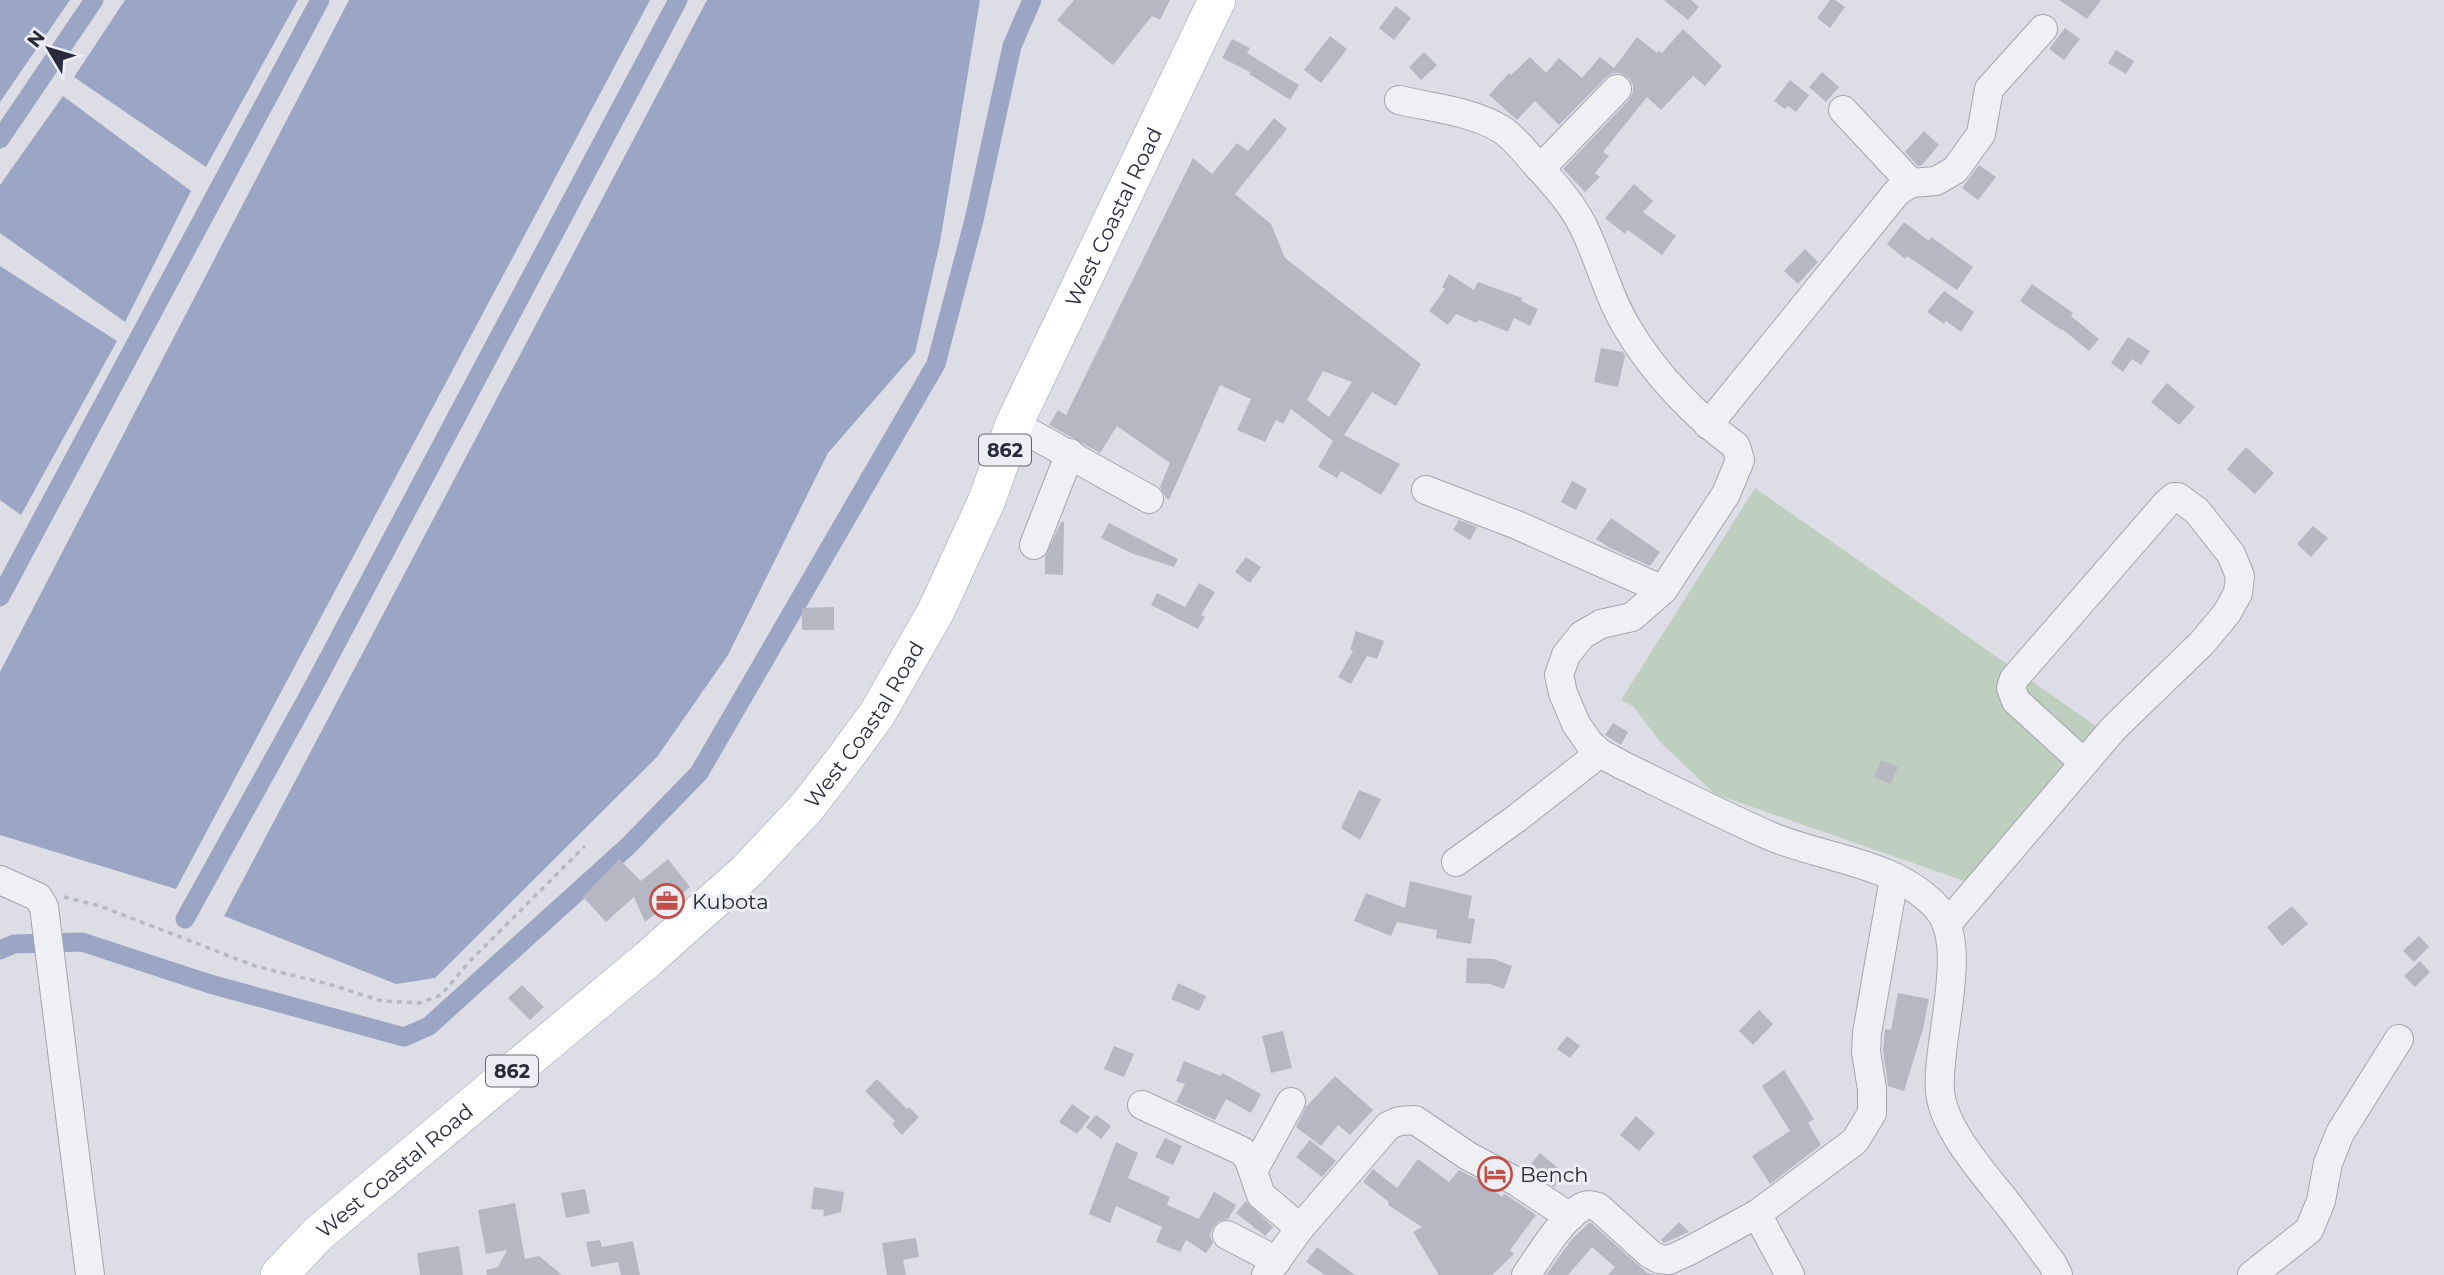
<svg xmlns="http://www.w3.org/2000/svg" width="2444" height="1275" font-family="Montserrat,sans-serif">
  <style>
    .green { fill: #bfcfbf }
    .water { fill: #9aa6c3 }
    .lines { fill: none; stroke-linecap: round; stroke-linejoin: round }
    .canal { stroke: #9aa6c3; stroke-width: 19 }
    .building { fill: #b5b7c2; fill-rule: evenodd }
    .minor-casing { stroke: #a3a5af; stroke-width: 30 }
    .major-casing { stroke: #9da1b0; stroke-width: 38 }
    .path { stroke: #b7b9c0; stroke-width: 3.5; stroke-dasharray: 5 5; stroke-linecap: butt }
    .minor { stroke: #eff0f4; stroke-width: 28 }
    .major { stroke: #fff; stroke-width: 37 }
    .labels { text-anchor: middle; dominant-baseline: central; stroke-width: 6; stroke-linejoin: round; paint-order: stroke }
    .shield { fill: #eceef3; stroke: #636672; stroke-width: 2 }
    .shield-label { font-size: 19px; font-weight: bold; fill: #282b3b }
    .street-label { font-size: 21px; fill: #282b3b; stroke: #eceef3 }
    .poi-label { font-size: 21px; fill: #282b3b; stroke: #eceef3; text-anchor: start }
  </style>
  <rect width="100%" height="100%" fill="#dddee5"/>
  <!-- green -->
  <path class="green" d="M1755 488 2116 740 1987 889 1715 794 1661 743 1633 706 1621 700Z"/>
  <!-- water -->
  <g class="water">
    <path d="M0 0H70L0 102Z"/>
    <path d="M125 0H298L206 167 74 77Z"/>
    <path d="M349 0H650L176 889 0 835V672Z"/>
    <path d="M707 0H980L940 242 915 353 828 453 728 655 657 757 435 978 396 984 224 916Z"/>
    <path d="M63 96 191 191 125 322 0 233V185Z"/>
    <path d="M0 266 117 341 21 515 0 500Z"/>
  </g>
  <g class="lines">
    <!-- canal -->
    <g class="canal">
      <path d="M0 139 94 0"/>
      <path d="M0 597 320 0"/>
      <path d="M185 919 310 693 678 0"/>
      <path d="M0 950 14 944 82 942 210 984 404 1037 429 1026 627 847 699 773 936 364 974 220 1012 46 1032 0"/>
    </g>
  </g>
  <!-- building -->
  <g class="building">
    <path d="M1074 0H1170L1160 20 1152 16 1113 65 1057 20Z"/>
    <path d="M1664 0H1691L1699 7 1688 20Z"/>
    <path d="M1830 0H1835L1845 7 1830 28 1817 18Z"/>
    <path d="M2059 0H2101L2087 19Z"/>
    <path d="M1396 6 1411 18 1394 40 1379 28Z"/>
    <path d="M2065 28 2080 39 2064 60 2049 49Z"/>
    <path d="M1683 29 1722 66 1705 86 1693 76 1661 110 1647 97 1603 152 1609 156 1595 173 1600 177 1585 192 1563 169 1629 100 1633 92V85L1629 78 1620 73H1613L1606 77 1559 125 1535 101 1517 120 1489 95 1509 73 1511 75 1530 57 1546 73 1559 58 1582 78 1600 57 1614 68 1637 37 1657 53 1659 51 1662 53Z"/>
    <path d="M1330 36 1347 49 1321 83 1304 70Z"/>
    <path d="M1232 39 1250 48 1247 53 1299 85 1290 100 1249 74 1250 72 1222 58Z"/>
    <path d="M2116 50 2134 61 2126 74 2108 63Z"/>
    <path d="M1424 52 1437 65 1421 80 1409 67Z"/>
    <path d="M1822 72 1839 87 1826 102 1809 87Z"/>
    <path d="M1790 80 1809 95 1796 112 1788 106 1785 109 1774 101Z"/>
    <path d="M1274 118 1287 129 1235 194 1271 224 1285 258 1421 364 1396 406 1372 392 1344 435 1400 464 1381 495 1341 471 1337 478 1318 467 1333 441 1291 409 1283 424 1276 420 1265 442 1237 430 1251 399 1220 385 1169 500 1166 498 1160 487 1170 463 1117 426 1100 453 1049 425 1058 410 1066 415 1193 158 1212 174 1237 143 1248 151ZM1323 371 1352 382 1329 417 1307 400Z"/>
    <path d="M1924 131 1939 145 1922 165 1918 166 1905 152Z"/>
    <path d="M1979 165 1996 177 1978 200 1962 188Z"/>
    <path d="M1634 184 1653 201 1643 212 1676 236 1662 255 1628 230 1625 234 1605 218Z"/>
    <path d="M1904 222 1929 241 1931 237 1973 267 1957 290 1907 256 1905 259 1887 244Z"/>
    <path d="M1805 249 1818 262 1798 284 1784 271Z"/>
    <path d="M1449 274 1474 290 1478 282 1522 298 1521 301 1538 309 1530 326 1514 318 1508 332 1479 320 1477 323 1456 314 1448 325 1429 311 1445 289 1442 287Z"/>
    <path d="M2032 284 2073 313 2071 316 2099 339 2089 351 2062 329 2061 330 2020 301Z"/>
    <path d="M1944 291 1974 312 1961 332 1946 321 1944 324 1927 312Z"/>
    <path d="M2128 337 2150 351 2141 365 2132 359 2123 372 2111 363Z"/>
    <path d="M1601 348 1623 352 1625 356 1618 387 1594 382Z"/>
    <path d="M2167 383 2195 407 2179 425 2151 402Z"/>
    <path d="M2246 447 2274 473 2255 494 2227 469Z"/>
    <path d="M1572 481 1587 489 1576 510 1561 502Z"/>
    <path d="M1611 518 1660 552 1650 566 1610 548 1596 539Z"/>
    <path d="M1459 520 1477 527 1470 540 1453 530Z"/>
    <path d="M1061 522H1064L1063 575 1045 574V557Z"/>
    <path d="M1109 523 1178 559 1174 567 1131 553 1101 538Z"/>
    <path d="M2313 526 2328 538 2311 557 2297 544Z"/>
    <path d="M1246 557 1261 567 1250 583 1235 572Z"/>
    <path d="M1199 583 1215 592 1201 615 1205 617 1198 629 1151 605 1157 593 1185 607Z"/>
    <path d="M834 607V630H802V608Z"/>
    <path d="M1356 631 1384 641 1377 659 1367 656 1351 684 1338 677 1353 651 1350 650Z"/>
    <path d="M1613 723 1628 732 1621 745 1605 735Z"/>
    <path d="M1881 760 1898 767 1891 784 1874 777Z"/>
    <path d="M1359 790 1381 799 1360 840 1341 828Z"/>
    <path d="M619 859 641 881 668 859 690 887 645 922 634 897 606 922 583 897Z"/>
    <path d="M1410 881 1472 896 1468 918 1475 919 1471 944 1436 938 1437 930 1397 922 1391 936 1354 921 1366 893 1405 908Z"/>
    <path d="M2292 906 2308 924 2282 946 2267 927Z"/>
    <path d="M2419 936 2429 947 2414 962 2403 951Z"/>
    <path d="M1467 958 1494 959 1512 966 1504 989 1490 984 1466 983Z"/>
    <path d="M2420 961 2430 972 2415 987 2404 976Z"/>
    <path d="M1178 983 1206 996 1199 1011 1171 999Z"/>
    <path d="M522 985 544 1007 530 1020 508 998Z"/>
    <path d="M1898 993 1929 999 1923 1029 1904 1091 1888 1086 1883 1051 1885 1029 1891 1030Z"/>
    <path d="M1759 1010 1773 1024 1753 1045 1739 1031Z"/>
    <path d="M1283 1031 1292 1068 1271 1073 1262 1036Z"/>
    <path d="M1567 1036 1580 1046 1570 1058 1557 1049Z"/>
    <path d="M1114 1046 1134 1054 1124 1077 1104 1069Z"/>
    <path d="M1184 1061 1221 1076 1222 1073 1261 1094 1251 1113 1226 1099 1215 1120 1176 1102 1185 1084 1176 1081Z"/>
    <path d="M1784 1070 1814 1119 1808 1123 1821 1145 1770 1184 1752 1156 1790 1131 1762 1086Z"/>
    <path d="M1335 1076 1373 1110 1350 1135 1338 1125 1321 1146 1296 1127 1306 1107Z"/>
    <path d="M877 1079 907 1109 909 1107 919 1117 902 1135 892 1124 895 1121 865 1091Z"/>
    <path d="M1072 1104 1090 1117 1077 1134 1059 1122Z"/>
    <path d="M1096 1115 1111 1126 1101 1139 1086 1127Z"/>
    <path d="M1636 1116 1655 1133 1639 1151 1620 1135Z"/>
    <path d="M1165 1138 1182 1146 1173 1165 1155 1157Z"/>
    <path d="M1310 1140 1336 1161 1322 1177 1296 1157Z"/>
    <path d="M1116 1142 1138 1153 1128 1178 1170 1197 1167 1205 1199 1219 1214 1192 1236 1205 1228 1219 1219 1221 1213 1227 1210 1235 1213 1243 1206 1253 1186 1240 1180 1252 1156 1242 1162 1227 1116 1206 1110 1223 1089 1214Z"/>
    <path d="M1540 1153 1565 1174 1554 1187 1527 1169Z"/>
    <path d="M1418 1159 1449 1182 1459 1170 1484 1183 1502 1197 1504 1194 1508 1196 1536 1215 1510 1250 1514 1254 1492 1275H1439L1413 1232 1422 1227 1388 1205 1389 1202 1363 1182 1373 1169 1397 1188Z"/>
    <path d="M814 1187 844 1192 841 1212 823 1217 824 1210 811 1209Z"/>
    <path d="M585 1189 590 1213 566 1218 561 1193Z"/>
    <path d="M1246 1201 1273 1227 1265 1236 1236 1213Z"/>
    <path d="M515 1203 525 1259 539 1256 562 1275H487L486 1270 498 1267 507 1250 486 1254 478 1210Z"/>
    <path d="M1590 1222 1647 1273 1655 1275H1608L1615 1267 1592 1247 1568 1275H1546L1572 1239Z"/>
    <path d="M1679 1222 1689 1232 1664 1243 1661 1240Z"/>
    <path d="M916 1238 919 1257 903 1260 906 1275H887L882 1243Z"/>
    <path d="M600 1240 602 1247 633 1241 640 1275H621L618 1262 591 1267 586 1242Z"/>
    <path d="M459 1246 463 1275H420L417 1253Z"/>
    <path d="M1317 1247 1355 1275H1325L1306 1262Z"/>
  </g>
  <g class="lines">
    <!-- minor casing -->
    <g class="minor-casing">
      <g id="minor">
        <path d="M1399 100C1433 108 1471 111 1501 129 1515 138 1524 151 1535 163 1553 183 1571 202 1583 226 1600 260 1608 297 1628 329 1653 372 1696 417 1736 446L1740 460 1726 494 1663 590 1632 617 1601 624 1582 635 1566 655 1559 675 1563 693 1576 724 1590 744 1600 753 1622 765C1671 789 1720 814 1770 836 1824 859 1897 862 1938 909 1970 946 1936 1043 1940 1091 1943 1130 1987 1177 2011 1208 2025 1226 2038 1245 2052 1263L2058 1275"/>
        <path d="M1843 110 1911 183"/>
        <path d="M1540 169 1617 89"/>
        <path d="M1014 424 1149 499"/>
        <path d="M1708 425 1897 192 1911 183 1936 181 1955 170 1981 134 1989 89 2043 29"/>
        <path d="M1426 490 1517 525 1663 590"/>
        <path d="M1034 545 1070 453"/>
        <path d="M1456 862 1517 818 1600 753"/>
        <path d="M0 880 38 897 44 907 90 1275"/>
        <path d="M1947 924 2114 728 2202 643 2227 613 2238 593 2240 576 2231 554 2197 511 2178 497H2174L2166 504 2014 679 2011 688 2016 701 2084 763"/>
        <path d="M1142 1105 1242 1151 1249 1160 1261 1195 1300 1228"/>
        <path d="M1253 1171 1291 1102"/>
        <path d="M1757 1214 1790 1275"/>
        <path d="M1227 1235 1277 1261"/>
        <path d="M1266 1275 1300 1228 1388 1126 1399 1121 1415 1120 1468 1156 1517 1182 1570 1217"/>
        <path d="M1526 1275C1540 1255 1562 1218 1582 1207 1588 1204 1592 1205 1598 1207L1650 1254 1659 1259 1669 1260 1689 1251 1757 1214 1855 1141 1872 1113V1089L1866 1052 1867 1033 1894 878"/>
        <path d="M2252 1275 2309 1230 2321 1201 2328 1163 2340 1133 2399 1039"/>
      </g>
    </g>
    <!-- major casing -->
    <g class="major-casing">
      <g id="major">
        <path id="s1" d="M279 1275 319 1233 648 959 748 870 807 807 844 759 877 714 936 611 987 500 1014 424 1217 0"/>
      </g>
    </g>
    <!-- path -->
    <path class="path" d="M64 897 100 906 255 966 328 984 382 1001 419 1003 441 995 470 961 585 846"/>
    <!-- minor -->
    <use href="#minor" class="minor"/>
    <!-- major -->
    <use href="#major" class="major"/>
  </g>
  <!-- icons -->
  <defs>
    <g id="office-ring" transform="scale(1.75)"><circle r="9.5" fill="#eceef3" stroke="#c2504a" stroke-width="1.5"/><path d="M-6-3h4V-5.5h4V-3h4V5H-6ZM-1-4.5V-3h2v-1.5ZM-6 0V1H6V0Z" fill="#c2504a"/></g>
    <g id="hotel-ring" transform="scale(1.75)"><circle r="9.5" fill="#eceef3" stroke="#c2504a" stroke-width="1.5"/><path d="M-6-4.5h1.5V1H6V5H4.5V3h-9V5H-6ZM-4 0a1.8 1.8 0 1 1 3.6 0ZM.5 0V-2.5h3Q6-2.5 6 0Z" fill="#c2504a"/></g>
  </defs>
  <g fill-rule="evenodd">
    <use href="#office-ring" x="667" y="901"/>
    <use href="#hotel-ring" x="1495" y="1174"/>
  </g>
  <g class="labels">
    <!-- shield labels -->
    <g class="shield">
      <rect x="979" y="434.5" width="52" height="31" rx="5"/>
      <rect x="486" y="1055.5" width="52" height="31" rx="5"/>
    </g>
    <g class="shield-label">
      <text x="1005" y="450">862</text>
      <text x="512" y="1071">862</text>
    </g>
    <!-- street labels -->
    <g class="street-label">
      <text stroke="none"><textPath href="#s1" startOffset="1374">West Coastal Road</textPath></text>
      <text stroke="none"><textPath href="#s1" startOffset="807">West Coastal Road</textPath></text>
      <text stroke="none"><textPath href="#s1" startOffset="156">West Coastal Road</textPath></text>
    </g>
    <!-- poi labels -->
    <g class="poi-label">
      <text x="692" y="901">Kubota</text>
      <text x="1520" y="1174">Bench</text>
    </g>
  </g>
  <!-- north arrow -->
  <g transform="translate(49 49) rotate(308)" stroke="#eceef3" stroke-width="5" paint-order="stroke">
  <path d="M0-5L12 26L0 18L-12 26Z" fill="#282b3b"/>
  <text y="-10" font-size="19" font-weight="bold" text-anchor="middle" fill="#282b3b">N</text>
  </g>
</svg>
